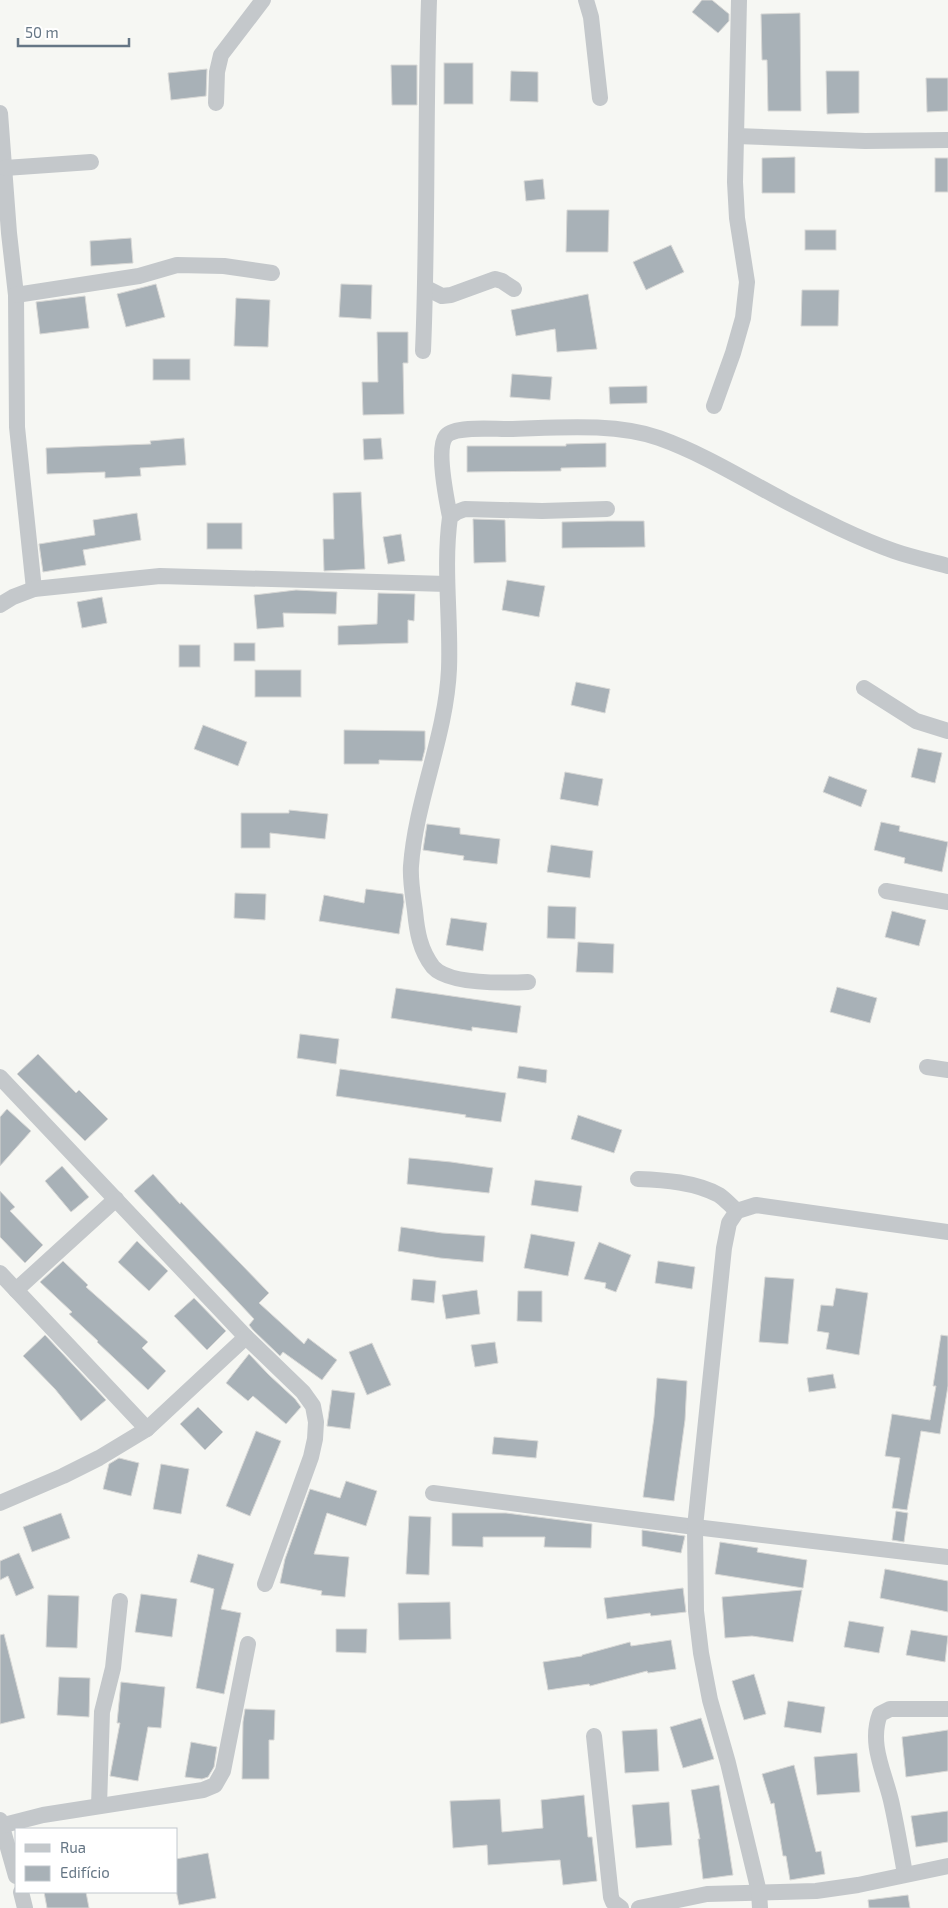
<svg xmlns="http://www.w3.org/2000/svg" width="948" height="1908" font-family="'Exo 2',sans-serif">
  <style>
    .building { fill: #a8b1b7; stroke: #d8d8d6 }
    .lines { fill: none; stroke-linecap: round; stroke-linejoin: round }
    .minor { stroke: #c4c8cb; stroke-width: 16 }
  </style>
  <rect width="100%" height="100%" fill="#f6f7f3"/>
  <!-- building -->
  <g class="building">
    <path d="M702 0H712L729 14V21L718 33 692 12Z"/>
    <path d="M800 13 801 111H768L767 60H762L761 14Z"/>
    <rect x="444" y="63" width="29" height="41"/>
    <path d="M391 65H417V105H392Z"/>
    <path d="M207 69 206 96 171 100 168 73Z"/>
    <path d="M511 71 538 72V102L510 101Z"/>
    <path d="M826 71H859V113L827 114Z"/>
    <path d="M926 78H948V111L927 112Z"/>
    <path d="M795 157V193H762V158Z"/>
    <rect x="935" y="158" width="13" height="34"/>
    <path d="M543 179 545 199 526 201 524 181Z"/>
    <path d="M567 210H609L608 252H566Z"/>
    <rect x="805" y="230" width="31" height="20"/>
    <path d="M131 238 133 263 91 266 90 241Z"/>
    <path d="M671 245 684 272 646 290 633 262Z"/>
    <path d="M156 284 165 317 126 327 117 294Z"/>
    <path d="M341 284 372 285 371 319 339 317Z"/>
    <path d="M802 290H839L838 326H801Z"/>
    <path d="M588 294 597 349 557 352 555 329 516 336 511 310Z"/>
    <path d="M85 296 89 328 40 334 36 302Z"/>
    <path d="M236 298 270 300 268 347 234 346Z"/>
    <path d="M377 332H408V363H403L404 414 363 415 362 382H378Z"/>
    <rect x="153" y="359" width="37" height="21"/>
    <path d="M512 374 552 377 550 400 510 397Z"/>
    <path d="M647 386V403L610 404 609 387Z"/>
    <path d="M184 438 186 465 140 468 141 476 105 478V472L47 474 46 448 151 444 150 441Z"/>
    <path d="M381 438 383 459 364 460 363 439Z"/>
    <path d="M606 443V467L561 468V471L467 472V446H566V444Z"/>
    <path d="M361 492 365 569 324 571 323 539H334L333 493Z"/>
    <path d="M137 513 141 540 83 550 86 565 43 572 39 544 95 535 93 520Z"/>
    <path d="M473 519 505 520 506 562 474 563Z"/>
    <path d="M608 521H644L645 547 562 548V522Z"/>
    <rect x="207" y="523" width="35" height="26"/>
    <path d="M401 534 405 561 388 564 383 537Z"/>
    <path d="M507 580 545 586 539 617 502 610Z"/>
    <path d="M296 590 337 592 336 614 283 613 284 627 257 629 254 595Z"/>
    <path d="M378 593 415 594 414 621 408 620V643L338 645V626L377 624Z"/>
    <path d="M102 597 107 623 82 628 77 602Z"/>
    <rect x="234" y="643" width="21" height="18"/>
    <rect x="179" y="645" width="21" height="22"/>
    <rect x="255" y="670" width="46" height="27"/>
    <path d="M576 682 610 689 605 713 571 705Z"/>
    <path d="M203 725 247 742 238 766 194 749Z"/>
    <path d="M344 730 425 731V749L422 761 379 760V764H344Z"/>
    <path d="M918 748 942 753 935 783 911 777Z"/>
    <path d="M565 772 603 779 598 806 560 799Z"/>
    <path d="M829 776 867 790 861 807 823 792Z"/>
    <path d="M289 810 328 814 325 839 270 833V848H241V813H289Z"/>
    <path d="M881 822 900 826 899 831 948 842 942 872 904 863 905 858 874 850Z"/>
    <path d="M427 824 460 828V834L500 839 497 864 463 860 464 856 423 850Z"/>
    <path d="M551 845 593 851 590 878 547 872Z"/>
    <path d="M366 889 403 894 404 902 399 934 319 921 324 895 364 903Z"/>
    <path d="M235 893 266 894 265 920 234 918Z"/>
    <path d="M548 906 576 907 575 939 547 938Z"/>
    <path d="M892 911 926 920 919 946 885 937Z"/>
    <path d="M451 918 487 923 483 951 446 945Z"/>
    <path d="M578 942 614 944 613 973 576 972Z"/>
    <path d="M837 987 877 998 870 1023 830 1012Z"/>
    <path d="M396 988 521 1006 517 1033 472 1027V1031L391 1018Z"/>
    <path d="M300 1034 339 1039 336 1064 297 1058Z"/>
    <path d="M38 1054 76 1093 79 1090 108 1119 85 1141 17 1074Z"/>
    <path d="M519 1066 547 1070 546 1083 517 1078Z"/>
    <path d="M340 1069 506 1093 501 1122 465 1117 466 1115 336 1096Z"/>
    <path d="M7 1109 31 1131 0 1166V1117Z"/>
    <path d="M578 1115 622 1130 614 1153 571 1139Z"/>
    <path d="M409 1158 451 1162 493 1168 489 1193 407 1184Z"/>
    <path d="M62 1166 89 1197 71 1212 45 1181Z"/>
    <path d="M153 1174 180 1204 181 1202 269 1293 259 1303 304 1344 308 1338 337 1360 322 1380 283 1352 280 1356 253 1330 249 1325 254 1319 134 1191Z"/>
    <path d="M535 1180 582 1186 578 1212 531 1205Z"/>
    <path d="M0 1191 15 1207 10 1211 43 1245 25 1263 0 1237Z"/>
    <path d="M401 1227 442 1233 485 1236 483 1262 440 1258 398 1251Z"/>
    <path d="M531 1234 575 1242 568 1276 524 1268Z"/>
    <path d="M137 1241 168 1271 149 1291 118 1262Z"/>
    <path d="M599 1242 631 1255 616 1292 605 1288 606 1283 584 1279Z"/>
    <path d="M63 1261 88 1285 86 1287 148 1342 142 1348 166 1371 148 1390 97 1342 98 1341 69 1314 72 1312 40 1282Z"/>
    <path d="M658 1261 695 1267 692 1289 655 1283Z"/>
    <path d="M765 1277 794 1279 788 1344 759 1342Z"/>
    <path d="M413 1279 436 1281 434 1303 411 1300Z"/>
    <path d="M836 1288 868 1293 859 1355 826 1349 829 1333 817 1331 821 1305 833 1306Z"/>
    <path d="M477 1290 480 1314 446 1319 442 1295Z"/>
    <path d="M518 1291H542V1322L517 1321Z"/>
    <path d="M194 1298 226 1331 207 1350 174 1316Z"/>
    <path d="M45 1335 106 1400 81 1421 55 1389 23 1356Z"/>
    <path d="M941 1335 948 1336V1386L940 1434 921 1431 907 1510 892 1508 900 1458 885 1456 892 1414 930 1420 936 1386H933Z"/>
    <path d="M495 1342 498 1363 475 1367 471 1345Z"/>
    <path d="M372 1343 391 1385 367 1395 349 1352Z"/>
    <path d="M249 1354 269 1375 295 1399 301 1407 286 1424 253 1396 248 1401 226 1383Z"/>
    <path d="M833 1374 836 1388 809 1392 807 1378Z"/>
    <path d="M657 1378 687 1381 685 1420 674 1501 643 1497 654 1417Z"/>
    <path d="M332 1390 355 1393 350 1429 327 1426Z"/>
    <path d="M198 1407 223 1432 205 1450 180 1424Z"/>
    <path d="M256 1431 281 1441 250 1516 226 1506Z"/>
    <path d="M494 1437 538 1441 536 1458 492 1454Z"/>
    <path d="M119 1458 139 1463 131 1496 103 1489 109 1464Z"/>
    <path d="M161 1464 189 1469 181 1514 153 1509Z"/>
    <path d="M346 1481 377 1491 366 1526 327 1513 314 1554 349 1557 345 1597 321 1595 322 1591 280 1583 285 1559 310 1489 340 1498Z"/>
    <path d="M896 1511 908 1513 904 1542 892 1540Z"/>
    <path d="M61 1513 70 1538 32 1552 23 1527Z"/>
    <path d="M452 1513H506L592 1524 591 1548 544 1547 545 1537H483V1547L452 1546Z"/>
    <path d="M409 1516 431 1517 429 1575 406 1574Z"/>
    <path d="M642 1530 685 1536 681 1553 642 1546Z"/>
    <path d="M720 1542 758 1548 757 1552 807 1560 803 1588 715 1574Z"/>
    <path d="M19 1553 34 1588 16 1596 8 1576 0 1580V1561Z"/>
    <path d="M198 1554 234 1564 221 1609 241 1613 224 1694 196 1688 214 1589 190 1582Z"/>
    <path d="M885 1569 948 1581V1612L880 1598Z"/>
    <path d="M683 1588 686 1612 651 1616 650 1613 607 1619 604 1598Z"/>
    <path d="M802 1590 793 1642 752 1636 725 1638 722 1597Z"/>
    <path d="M141 1594 177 1599 172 1637 135 1632Z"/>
    <path d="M48 1595 79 1596 77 1648 46 1647Z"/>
    <path d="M450 1602 451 1639 399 1640 398 1603Z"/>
    <path d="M849 1621 884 1627 879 1653 844 1647Z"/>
    <path d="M336 1629H367L366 1653 336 1652Z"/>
    <path d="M911 1630 948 1636 945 1662 906 1655Z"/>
    <path d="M4 1634 25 1718 0 1724V1635Z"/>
    <path d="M671 1640 676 1669 648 1673 647 1671 590 1686 589 1684 548 1690 543 1662 582 1656V1655L630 1642 631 1646Z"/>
    <path d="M754 1674 766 1714 744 1720 732 1681Z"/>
    <path d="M59 1677 90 1678 89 1717 57 1715Z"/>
    <path d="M121 1682 165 1687 161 1728 148 1727 138 1781 110 1776 120 1723H117Z"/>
    <path d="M788 1701 825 1707 821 1733 784 1727Z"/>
    <path d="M245 1709 275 1710 274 1740H269V1779H242L243 1722Z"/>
    <path d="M701 1718 714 1759 683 1768 670 1727Z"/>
    <path d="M657 1729 659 1771 625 1773 622 1731Z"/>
    <path d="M948 1730V1771L906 1777 902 1737Z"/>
    <path d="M191 1742 217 1747 214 1767 208 1777 202 1779 185 1777Z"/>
    <path d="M857 1753 860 1792 817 1795 814 1757Z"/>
    <path d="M794 1765 816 1852 821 1851 825 1874 790 1880 786 1856H783L774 1803 771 1804 762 1774Z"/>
    <path d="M719 1785 733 1875 703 1879 698 1839H700L691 1790Z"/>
    <path d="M584 1795 588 1837H592L597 1881 563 1885 560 1860 488 1865 487 1845 453 1848 450 1801 500 1799 502 1832 543 1828 541 1800Z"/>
    <path d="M669 1802 672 1845 636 1848 632 1805Z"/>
    <path d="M948 1811V1842L916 1847 911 1816Z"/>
    <path d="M208 1853 216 1898 179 1905 176 1890V1859Z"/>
    <path d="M44 1892H86L89 1908H47Z"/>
    <path d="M908 1895 910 1908H869L868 1900Z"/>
  </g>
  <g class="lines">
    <!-- minor -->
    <g class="minor">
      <path d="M586 0 591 17 600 98"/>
      <path d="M216 103 217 72 221 55 263 0"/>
      <path d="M0 113 9 233 16 295 17 427 34 589"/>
      <path d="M736 136 865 141 948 140"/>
      <path d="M5 168 91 162"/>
      <path d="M426 288 442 296 451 295 495 279 502 281 514 289"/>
      <path d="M16 295 139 276 177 265 224 266 272 273"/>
      <path d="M423 351C428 234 425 117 429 0"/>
      <path d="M714 406 733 353 743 318 747 282 737 218 735 182 739 0"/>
      <path d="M450 517C447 502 436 448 446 436 455 426 492 429 505 429 554 428 613 422 659 438 704 454 745 480 787 502 822 520 857 538 894 551 911 557 930 561 948 566"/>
      <path d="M0 605 13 597 34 589 160 576 447 584"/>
      <path d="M864 688 916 721 948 731"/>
      <path d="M886 891 948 902"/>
      <path d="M528 982C506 983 449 985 433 967 420 950 417 932 415 911 413 896 410 880 411 866 416 799 446 736 449 669 451 618 443 568 450 517L457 512 465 509 542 511 607 509"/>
      <path d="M927 1067 948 1070"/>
      <path d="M0 1077 246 1337 303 1392 313 1406 316 1422 315 1439 311 1457 265 1584"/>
      <path d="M638 1179C665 1180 695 1182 719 1195 725 1199 731 1206 737 1211"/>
      <path d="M0 1273 147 1429"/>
      <path d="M16 1290 116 1199"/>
      <path d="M433 1493 695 1527 948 1557"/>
      <path d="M0 1503 63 1476 99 1458 147 1429 246 1337"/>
      <path d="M594 1736 611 1897 613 1902 621 1908"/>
      <path d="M99 1806 102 1712 113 1668 120 1601"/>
      <path d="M0 1820 16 1876"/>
      <path d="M0 1826 43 1815 203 1790 215 1785 223 1771 248 1644"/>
      <path d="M905 1874C901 1851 897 1828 892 1805 886 1775 868 1745 880 1714L890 1709H948"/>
      <path d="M21 1892 25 1908"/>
      <path d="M639 1908 707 1894 816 1891 858 1885 948 1866"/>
      <path d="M760 1908 759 1892 728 1763 710 1700 701 1653 696 1611 695 1527 724 1248 729 1223 737 1211 756 1205 948 1232"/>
    </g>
  </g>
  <!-- legend -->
  <rect x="15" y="1828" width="162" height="65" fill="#ffffff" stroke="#c1c8ce"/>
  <rect x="25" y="1844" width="25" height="8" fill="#c4c8cb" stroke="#c1c8ce"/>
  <text x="60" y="1853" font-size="15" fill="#657685">Rua</text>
  <rect x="25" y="1866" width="25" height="15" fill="#a8b1b7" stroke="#c1c8ce"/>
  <text x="60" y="1878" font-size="15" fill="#657685">Edifício</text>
  <!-- scale -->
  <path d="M18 38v8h111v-8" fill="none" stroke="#657685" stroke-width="2.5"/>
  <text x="25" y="38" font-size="15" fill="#657685" stroke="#ffffff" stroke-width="4" paint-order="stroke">50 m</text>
</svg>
